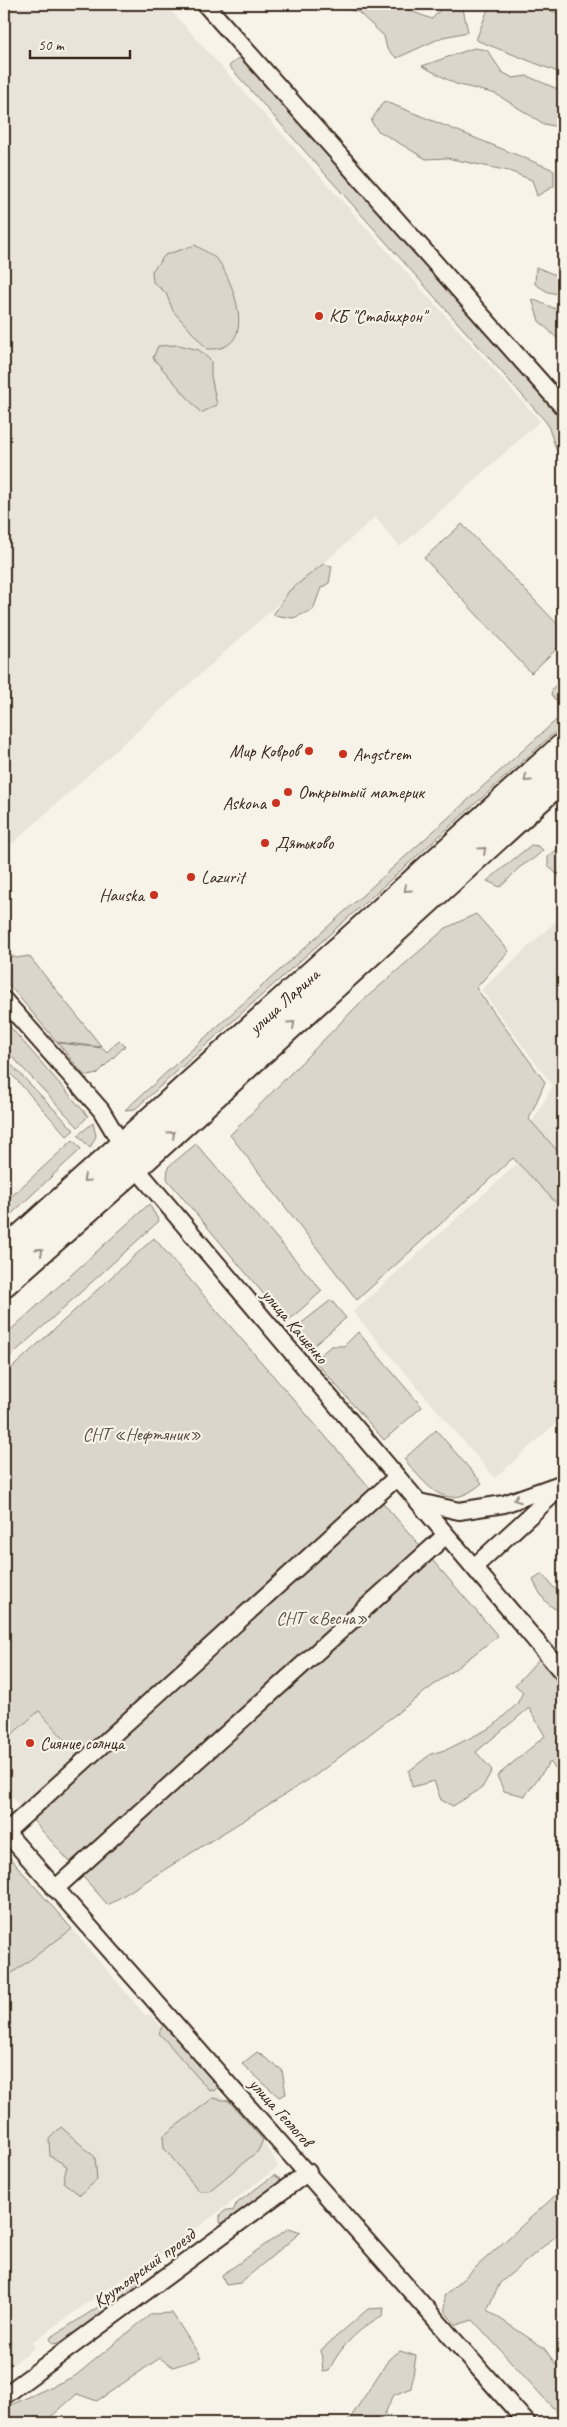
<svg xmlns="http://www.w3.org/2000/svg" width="567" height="2427" font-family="Caveat,sans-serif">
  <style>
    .built { fill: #e9e4d9 }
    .green { fill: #dbd6cb; stroke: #8b8074 }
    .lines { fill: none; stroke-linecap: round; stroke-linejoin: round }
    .minor-casing { stroke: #3b2a1e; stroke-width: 20 }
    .primary-casing { stroke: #3b2a1e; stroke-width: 30 }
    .minor { stroke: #f7f3e8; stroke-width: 16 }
    .primary { stroke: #f7f3e8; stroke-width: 26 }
    .oneway { stroke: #998e83 }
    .poi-dot { fill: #c8321e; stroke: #f7f3e8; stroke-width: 2 }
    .labels { text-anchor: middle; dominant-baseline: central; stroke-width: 4.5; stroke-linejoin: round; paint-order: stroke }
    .poi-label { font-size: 18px; fill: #3b2a1e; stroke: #f7f3e8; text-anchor: start }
    .street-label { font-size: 18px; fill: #3b2a1e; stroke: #f7f3e8 }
    .park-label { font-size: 18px; fill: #5b4c41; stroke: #f7f3e8 }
  </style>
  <rect width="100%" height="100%" fill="#f7f3e8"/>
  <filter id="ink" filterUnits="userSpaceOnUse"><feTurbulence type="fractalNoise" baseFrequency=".02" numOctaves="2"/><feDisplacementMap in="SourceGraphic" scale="10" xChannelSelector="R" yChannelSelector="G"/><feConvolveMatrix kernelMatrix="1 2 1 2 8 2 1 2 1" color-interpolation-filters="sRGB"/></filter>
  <g filter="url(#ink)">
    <!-- built -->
    <g class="built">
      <path d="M4 4H165L540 421 400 547 375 517 4 851Z"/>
      <path d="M563 915V1417L495 1478 353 1312 529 1153 520 1143 553 1086 481 990Z"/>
      <path d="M39 1711 82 1759 22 1808 4 1787V1741Z"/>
      <path d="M72 1929 145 2015H151L270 2151 278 2167 180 2241 94 2298 41 2336 32 2343 35 2348 6 2369 4 2366V1979Z"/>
    </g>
    <!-- green -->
    <g class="green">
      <path d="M328 4H392L432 19 445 4H462L468 32 443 37 397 58 387 49 384 36 358 12Z"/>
      <path d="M490 4H533L563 15V74L476 40Z"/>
      <path d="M474 48 487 50 502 72 513 78 527 76 560 90 563 89V128L544 124 496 94 456 84 422 66Z"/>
      <path d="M239 58 248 61 546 397 563 418V456L556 449 547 423 229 66Z"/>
      <path d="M384 101 554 170V186L537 196 532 180 509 171 447 158 426 159 377 130 371 121Z"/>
      <path d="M195 245C203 250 215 256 220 263 236 289 258 352 207 349L173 311 166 293 153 282 152 271 165 255Z"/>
      <path d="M536 267 563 278V295L548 292 535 284Z"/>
      <path d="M532 299 563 312V344L539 321Z"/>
      <path d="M179 345 199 350 211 361V376L217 405 201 413 153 358 158 346Z"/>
      <path d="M462 524 563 630V643L531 673 424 558Z"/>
      <path d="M323 564 332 566 329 583 321 588 313 610 293 618 273 615 289 591Z"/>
      <path d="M563 677V692L555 700 551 694 553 688Z"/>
      <path d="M563 714V725L135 1109 125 1110Z"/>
      <path d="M563 844V881L548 865V857Z"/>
      <path d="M531 845 538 846 543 850C535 859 529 861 520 867 514 872 508 881 500 887L487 881Z"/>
      <path d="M476 914 509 951 476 988 545 1082 529 1119 563 1157V1210L513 1158 357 1300 230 1135 359 1004 446 928Z"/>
      <path d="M4 952 16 958 29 956 102 1047 57 1042 4 979Z"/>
      <path d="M4 1020 88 1116 78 1127 4 1048Z"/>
      <path d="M119 1040 125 1046 97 1074 88 1076 83 1074 58 1043 103 1048 107 1052Z"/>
      <path d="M4 1057 74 1130 67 1136 4 1066Z"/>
      <path d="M93 1123 96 1136 90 1148 78 1135Z"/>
      <path d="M73 1140 81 1149 4 1221V1203Z"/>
      <path d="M196 1144 322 1291 289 1320 282 1316 167 1179 168 1167Z"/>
      <path d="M149 1204 159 1221 4 1362V1336Z"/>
      <path d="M154 1238 498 1636 316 1775 108 1905 22 1808 82 1759 39 1711 4 1741V1375Z"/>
      <path d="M331 1300 346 1318 311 1348 294 1329Z"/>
      <path d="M358 1332 422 1407 384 1440 314 1360 331 1346H344Z"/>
      <path d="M436 1430 482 1483C445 1515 428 1486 404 1459Z"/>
      <path d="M542 1574 563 1598V1611C547 1609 540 1594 533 1580Z"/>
      <path d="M542 1656 563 1682V1777L550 1762 525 1796 504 1791 497 1776 545 1736 529 1708 476 1752 492 1770 482 1788 453 1806 441 1800 434 1781 412 1787 409 1771 431 1754 448 1749 492 1727 517 1704 523 1692 515 1685Z"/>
      <path d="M4 1851 72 1929 4 1979Z"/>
      <path d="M168 2023 220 2081 215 2091 208 2089 159 2033 163 2025Z"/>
      <path d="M257 2052 282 2070 286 2094 279 2097 242 2064Z"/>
      <path d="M213 2098 229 2101 263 2140 258 2151 209 2191H199L164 2148 163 2136Z"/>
      <path d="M61 2127 95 2157 97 2180 80 2195 63 2182 67 2166 50 2156 49 2139Z"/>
      <path d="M274 2175 280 2179 277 2187 242 2214H235L233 2220 226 2225 220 2222V2215L226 2210 233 2211 236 2204Z"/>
      <path d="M563 2191V2230L500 2283 487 2310 544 2348 563 2374V2419L473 2320 456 2325 445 2312 444 2296 557 2194Z"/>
      <path d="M289 2228 301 2232 240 2283 226 2285 222 2275Z"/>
      <path d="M140 2280 133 2295 72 2341 53 2344 50 2338Z"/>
      <path d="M384 2308 383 2315C360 2328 339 2347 329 2371L323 2372 321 2350 368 2309Z"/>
      <path d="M172 2313 201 2358 173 2367 160 2358 97 2401 77 2394 44 2423H4V2408L75 2376 151 2314Z"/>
      <path d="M400 2351 416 2356 411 2388 394 2395 380 2423H347L389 2359Z"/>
    </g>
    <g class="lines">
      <!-- minor casing -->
      <g class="minor-casing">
        <g id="minor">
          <path d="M205 4 563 407"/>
          <path d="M4 1000 101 1110 135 1167 175 1214 563 1673"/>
          <path d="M419 1502 459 1511 504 1504 563 1483"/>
          <path d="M474 1567 561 1487"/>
          <path d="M4 1830 527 2423"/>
          <path d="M6 1832 397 1477"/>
          <path d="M55 1889 446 1535"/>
          <path d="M4 2396 308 2172"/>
        </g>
      </g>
      <!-- primary casing -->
      <g class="primary-casing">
        <g id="primary">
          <path d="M4 1253 563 747"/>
          <path d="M4 1283 135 1167 563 777"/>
        </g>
      </g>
      <!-- minor -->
      <use href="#minor" class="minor"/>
      <!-- primary -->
      <use href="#primary" class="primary"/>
    </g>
    <!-- one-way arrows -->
    <defs><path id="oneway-chevron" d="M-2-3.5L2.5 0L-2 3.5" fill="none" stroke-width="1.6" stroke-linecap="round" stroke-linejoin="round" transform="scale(1.25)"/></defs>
    <g class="oneway">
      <use href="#oneway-chevron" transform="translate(527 779) rotate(138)"/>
      <use href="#oneway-chevron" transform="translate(483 850) rotate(-42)"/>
      <use href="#oneway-chevron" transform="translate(407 889) rotate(138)"/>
      <use href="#oneway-chevron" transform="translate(292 1024) rotate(-42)"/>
      <use href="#oneway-chevron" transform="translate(172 1134) rotate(-42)"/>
      <use href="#oneway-chevron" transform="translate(86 1179) rotate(138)"/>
      <use href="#oneway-chevron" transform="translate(40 1251) rotate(-41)"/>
      <use href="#oneway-chevron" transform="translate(517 1499) rotate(160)"/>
    </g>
  </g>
  <!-- markers -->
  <g class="poi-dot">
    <circle cx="319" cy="316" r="5"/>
    <circle cx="309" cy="751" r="5"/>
    <circle cx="343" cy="754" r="5"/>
    <circle cx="288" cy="792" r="5"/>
    <circle cx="276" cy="803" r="5"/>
    <circle cx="265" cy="843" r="5"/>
    <circle cx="191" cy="877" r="5"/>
    <circle cx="154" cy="895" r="5"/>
    <circle cx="30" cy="1743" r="5"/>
  </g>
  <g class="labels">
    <!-- poi labels -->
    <g class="poi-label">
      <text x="329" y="316">КБ "Стабихрон"</text>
      <text x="299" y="751" text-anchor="end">Мир Ковров</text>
      <text x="353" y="754">Angstrem</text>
      <text x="298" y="792">Открытый материк</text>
      <text x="266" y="803" text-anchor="end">Askona</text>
      <text x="275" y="843">Дятьково</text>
      <text x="201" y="877">Lazurit</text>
      <text x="144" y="895" text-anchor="end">Hauska</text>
      <text x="40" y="1743">Сияние солнца</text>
    </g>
    <!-- street labels -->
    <g class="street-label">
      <text transform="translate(284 1001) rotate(-42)">улица Ларина</text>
      <text transform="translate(295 1326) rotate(50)">улица Кащенко</text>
      <text transform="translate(281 2112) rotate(48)">улица Геологов</text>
      <text transform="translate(144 2268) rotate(-36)">Крутоярский проезд</text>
    </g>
    <!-- park labels -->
    <g class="park-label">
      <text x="142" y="1434">СНТ «Нефтяник»</text>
      <text x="322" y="1618">СНТ «Весна»</text>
    </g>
  </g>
  <!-- margin -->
  <rect width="567" height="2427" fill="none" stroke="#f7f3e8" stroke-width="20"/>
  <rect x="10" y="10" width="547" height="2407" fill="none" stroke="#3b2a1e" stroke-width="2" filter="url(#ink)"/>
  <!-- scale -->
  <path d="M30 50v8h100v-8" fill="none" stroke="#3b2a1e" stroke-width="2.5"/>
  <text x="38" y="50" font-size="15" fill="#3b2a1e" stroke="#f7f3e8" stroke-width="4" paint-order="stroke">50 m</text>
</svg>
